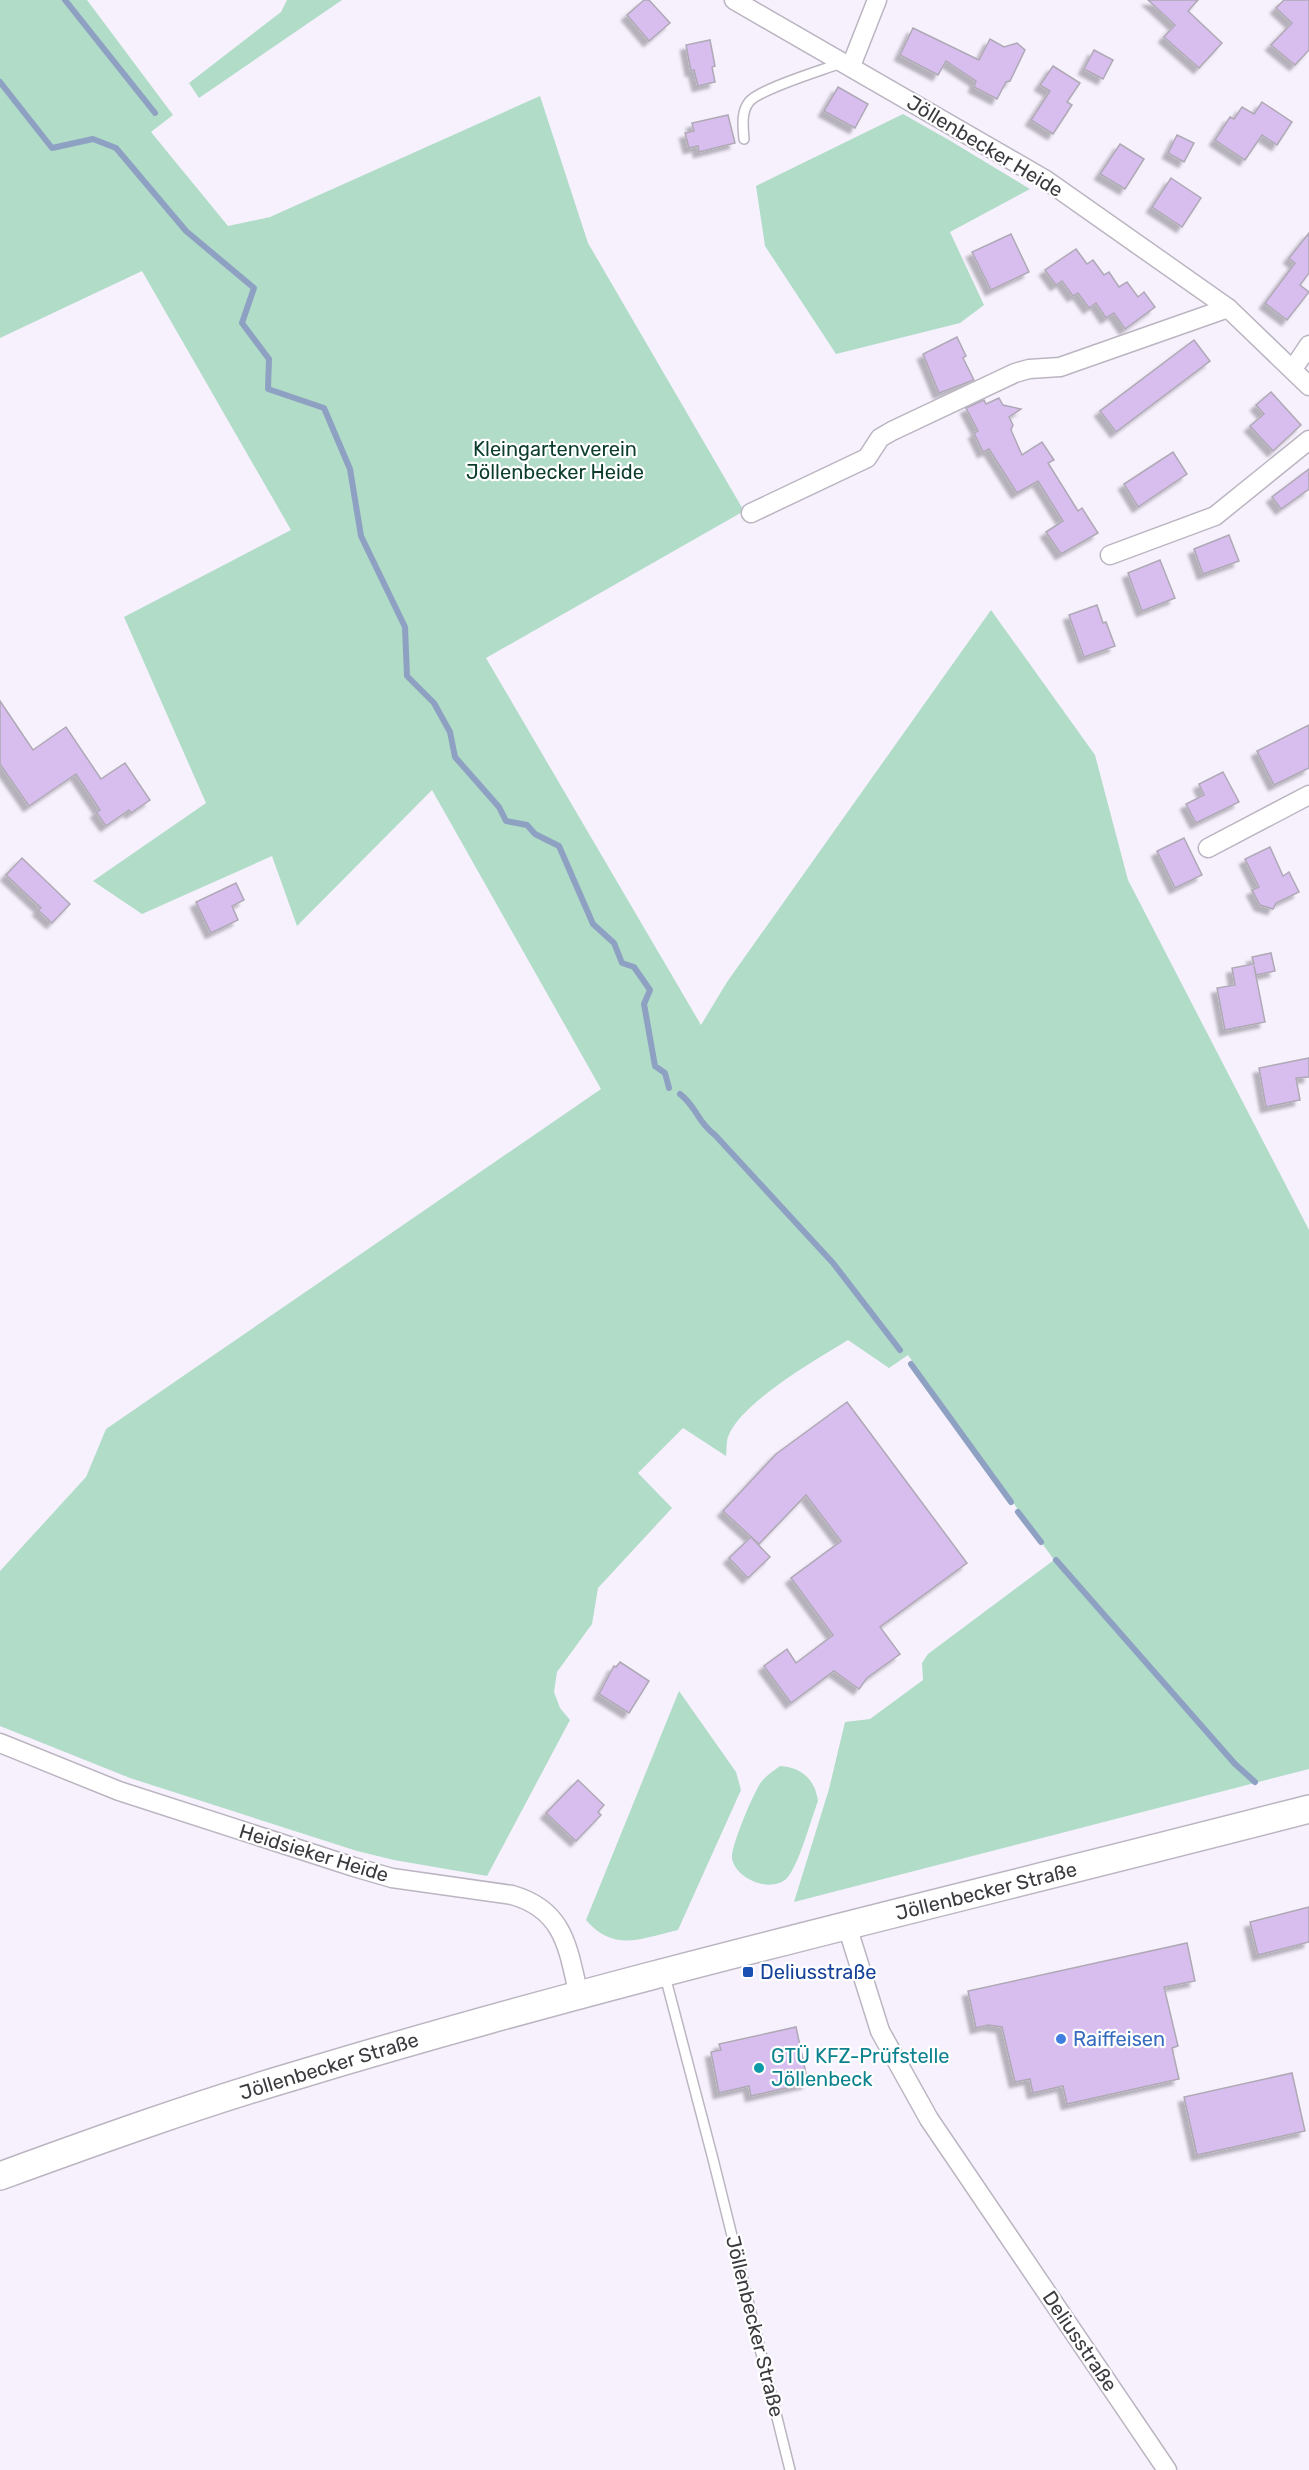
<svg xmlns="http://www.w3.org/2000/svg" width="1309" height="2470" font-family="Rubik,sans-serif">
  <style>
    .green { fill: #b1dcc8 }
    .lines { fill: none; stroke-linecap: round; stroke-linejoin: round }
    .stream { stroke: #8fa1c3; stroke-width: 6 }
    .building { fill: #d7beee; stroke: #afa9b5; stroke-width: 1.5; filter: url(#shadow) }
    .lane-casing { stroke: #bbb5c1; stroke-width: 12 }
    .street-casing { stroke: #bbb5c1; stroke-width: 21 }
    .secondary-casing { stroke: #bbb5c1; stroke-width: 30 }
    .lane { stroke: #fff; stroke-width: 9 }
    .street { stroke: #fff; stroke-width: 18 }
    .secondary { stroke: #fff; stroke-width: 27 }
    .transit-dot { fill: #1a4fb4; stroke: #fff; stroke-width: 2 }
    .shop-dot { fill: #3f7fe0; stroke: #fff; stroke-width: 2 }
    .culture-dot { fill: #0f9aa8; stroke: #fff; stroke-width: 2 }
    .labels { text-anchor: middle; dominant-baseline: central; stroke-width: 4.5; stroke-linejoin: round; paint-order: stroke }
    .street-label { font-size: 20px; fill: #3c3a3f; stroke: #fff }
    .park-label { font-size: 20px; fill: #0c3d2c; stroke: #fff }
    .transit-label { font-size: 20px; fill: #164399; stroke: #fff; text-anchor: start }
    .shop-label { font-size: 20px; fill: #366cbe; stroke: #fff; text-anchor: start }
    .culture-label { font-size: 20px; fill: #0d838f; stroke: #fff; text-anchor: start }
  </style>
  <defs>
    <filter id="shadow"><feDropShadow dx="-5.5" dy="5.5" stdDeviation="1.5" flood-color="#0004"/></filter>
  </defs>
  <rect width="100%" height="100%" fill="#f7f1fe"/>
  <!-- green -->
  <g class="green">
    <path d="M0 0H87L173 115 151 132 228 226 270 217 540 96 588 243 744 511 486 658 701 1025 727 982 991 610 1095 755 1128 880 1309 1230V1769L794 1902 829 1789 845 1722 870 1719 923 1680 922 1663 928 1654 1054 1560 908 1355 889 1368 848 1340C816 1360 741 1402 728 1437 726 1443 727 1450 726 1456L683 1428 638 1473 672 1508 598 1588 592 1624 557 1672 554 1692 560 1708 570 1720 487 1876 394 1860 357 1851 130 1778 0 1726V1571L86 1477 106 1429 601 1089 432 790 297 926 272 856 142 914 93 881 206 803 124 617 291 530 142 271 0 338Z"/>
    <path d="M287 0H342L199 98 189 83 281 12Z"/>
    <path d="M903 114 949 140 1030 189 950 232 984 305 960 323 836 354 765 246 756 186Z"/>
    <path d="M679 1691 736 1772 741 1790 678 1930C642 1938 614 1953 586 1920Z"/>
    <path d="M780 1766C801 1767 815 1779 818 1801 811 1819 799 1865 787 1878 772 1894 735 1879 732 1858 731 1846 754 1791 762 1781 767 1775 773 1771 780 1766Z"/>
  </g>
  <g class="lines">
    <!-- stream -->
    <g class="stream">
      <path d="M65 0 155 113"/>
      <path d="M0 82 52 148 93 139 116 148 186 231 254 288 242 323 269 359 268 389 324 408 350 469 361 536 405 627 407 676 434 703 450 732 455 757 499 807 506 821 527 825 535 834 559 846 593 924 614 943 622 963 634 967 650 990 644 1004 655 1066 665 1073 669 1088"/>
      <path d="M680 1094C697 1107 697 1122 715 1135L833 1263 900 1350"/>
      <path d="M911 1364 1011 1502"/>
      <path d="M1018 1512 1041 1542"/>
      <path d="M1056 1560 1235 1764 1255 1782"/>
    </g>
  </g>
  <!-- building -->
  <g class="building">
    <path d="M644 0H649L670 23 649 41 627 15Z"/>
    <path d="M1148 0H1198L1188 11 1222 43 1199 68 1164 37 1175 25Z"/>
    <path d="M1284 0H1309V50L1295 65 1271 45 1292 23 1276 8Z"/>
    <path d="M913 28 979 60 990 39 1004 47 1017 43 1025 50 1010 81 1006 82 997 99 974 87 976 81 946 61 938 75 900 55Z"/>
    <path d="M710 40 715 66 712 67 715 82 698 86 694 70 691 71 686 45Z"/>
    <path d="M1094 50 1113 60 1103 79 1084 69Z"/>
    <path d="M1053 66 1080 83 1067 102 1072 105 1053 134 1031 120 1050 91 1040 85Z"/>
    <path d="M838 87 868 104 855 128 824 111Z"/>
    <path d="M1262 102 1292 122 1277 145 1262 135 1245 160 1215 140 1230 117 1234 119 1242 107 1254 114Z"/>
    <path d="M728 115 735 143 699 152 698 146 689 148 685 133 694 131 692 123Z"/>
    <path d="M1177 135 1194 143 1184 162 1168 153Z"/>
    <path d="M1120 144 1144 159 1125 189 1100 174Z"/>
    <path d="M1171 178 1201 198 1182 227 1152 207Z"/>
    <path d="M1309 233V273L1300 285 1309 292 1287 320 1265 303 1295 263 1289 258Z"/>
    <path d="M1011 234 1029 272 991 290 972 252Z"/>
    <path d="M1076 249 1087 264 1093 260 1104 275 1109 272 1119 287 1127 282 1138 297 1144 292 1155 307 1125 329 1114 313 1106 318 1096 303 1089 308 1078 293 1073 296 1062 281 1056 285 1045 270Z"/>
    <path d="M957 337 966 356 963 358 974 380 939 393 923 354Z"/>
    <path d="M1194 340 1210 361 1116 432 1100 411Z"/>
    <path d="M1271 392 1301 425 1273 451 1250 426 1264 414 1256 405Z"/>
    <path d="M999 398 1003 405 1021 409 1009 417 1013 425 1011 430 1022 455 1042 442 1054 460 1048 463 1078 511 1082 508 1098 533 1061 554 1046 532 1063 521 1038 481 1017 493 989 449 983 452 974 433 978 431 966 408 984 400 986 404Z"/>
    <path d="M1173 452 1187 474 1138 507 1124 484Z"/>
    <path d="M1309 469V489L1281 509 1272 497Z"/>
    <path d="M1229 535 1239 561 1203 574 1194 549Z"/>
    <path d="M1160 560 1175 598 1142 611 1128 573Z"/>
    <path d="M1097 605 1103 623 1106 622 1115 646 1084 657 1069 615Z"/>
    <path d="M0 701 33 750 66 727 101 779 125 763 150 800 131 813 129 810 106 826 96 812 100 810 76 774 29 806 0 764Z"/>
    <path d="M1309 725V768L1274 785 1257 751Z"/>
    <path d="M1223 772 1239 802 1196 823 1186 804 1204 795 1199 784Z"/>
    <path d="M1184 838 1202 875 1175 888 1157 851Z"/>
    <path d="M1270 847 1283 876 1289 872 1299 892 1276 903 1273 909 1260 905 1252 890 1259 887 1245 859Z"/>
    <path d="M22 858 70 904 52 923 38 910 41 908 6 875Z"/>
    <path d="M236 883 244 900 232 906 238 920 211 933 196 902Z"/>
    <path d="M1271 953 1275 971 1256 975 1254 966 1265 1022 1225 1030 1217 988 1235 985 1232 968 1254 964 1252 957Z"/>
    <path d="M1309 1058V1077L1296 1078 1300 1100 1266 1107 1259 1068Z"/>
    <path d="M847 1402 967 1563 880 1627 900 1654 867 1678 859 1689 834 1671 791 1703 764 1666 787 1649 796 1663 833 1635 791 1578 841 1541 806 1495 759 1544 723 1511 776 1454Z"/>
    <path d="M751 1537 770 1557 748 1578 729 1558Z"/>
    <path d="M620 1662 649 1681 629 1713 599 1694 614 1666 616 1667Z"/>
    <path d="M578 1780 604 1805 598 1812 601 1815 576 1841 546 1813Z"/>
    <path d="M1309 1907V1942L1258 1955 1250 1922Z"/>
    <path d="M1187 1943 1195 1981 1164 1987 1178 2046 1172 2048 1179 2079 1067 2104 1063 2086 1033 2093 1030 2079 1015 2082 1002 2027 988 2025 976 2028 968 1991Z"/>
    <path d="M796 2027 808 2083 751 2096 749 2086 719 2093 711 2052 721 2050 719 2044Z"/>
    <path d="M1292 2073 1305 2131 1197 2155 1184 2097Z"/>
  </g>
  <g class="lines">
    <!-- lane casing -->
    <g class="lane-casing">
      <g id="lane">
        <path d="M744 139C743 127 741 112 749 102 759 89 823 70 841 63"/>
        <path d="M665 1976 713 2159 790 2470"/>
      </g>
    </g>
    <!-- street casing -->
    <g class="street-casing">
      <g id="street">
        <path d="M734 0 1046 180 1228 308 1309 386"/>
        <path d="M851 66 877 0"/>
        <path d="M1293 369 1309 345"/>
        <path d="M751 513 867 458 880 438 892 431 1015 373 1029 369 1060 367 1228 308"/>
        <path d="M1110 555 1215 516 1309 440"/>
        <path d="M1208 848 1309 795"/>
        <path d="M0 1743 119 1791 354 1867 392 1878 512 1895C565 1910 568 1949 579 1996"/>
        <path d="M847 1926 880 2031 929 2119 1167 2470"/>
      </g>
    </g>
    <!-- secondary casing -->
    <g class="secondary-casing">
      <path id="secondary" d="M0 2176C96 2141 193 2106 291 2077 627 1975 969 1897 1309 1809"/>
    </g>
    <!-- lane -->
    <use href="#lane" class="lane"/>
    <!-- street -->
    <use href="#street" class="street"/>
    <!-- secondary -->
    <use href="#secondary" class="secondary"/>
  </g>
  <!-- markers -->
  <rect class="transit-dot" x="742" y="1966" width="12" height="12" rx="3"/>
  <circle class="shop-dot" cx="1061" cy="2039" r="6"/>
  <circle class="culture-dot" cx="759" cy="2068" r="6"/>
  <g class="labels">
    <!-- street labels -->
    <g class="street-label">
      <text transform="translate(985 146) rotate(31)">Jöllenbecker Heide</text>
      <text transform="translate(314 1853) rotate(17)">Heidsieker Heide</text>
      <text transform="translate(986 1891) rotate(-14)">Jöllenbecker Straße</text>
      <text transform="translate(329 2066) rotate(-17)">Jöllenbecker Straße</text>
      <text transform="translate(755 2326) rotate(76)">Jöllenbecker Straße</text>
      <text transform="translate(1080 2341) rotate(56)">Deliusstraße</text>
    </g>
    <!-- park labels -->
    <g class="park-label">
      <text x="555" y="449">Kleingartenverein<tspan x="555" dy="23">Jöllenbecker Heide</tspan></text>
    </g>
    <!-- transit labels -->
    <g class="transit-label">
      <text x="760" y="1972">Deliusstraße</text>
    </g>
    <!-- shop labels -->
    <g class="shop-label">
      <text x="1073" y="2039">Raiffeisen</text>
    </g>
    <!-- culture labels -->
    <g class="culture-label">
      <text x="771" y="2056">GTÜ KFZ-Prüfstelle<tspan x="771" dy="23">Jöllenbeck</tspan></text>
    </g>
  </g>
</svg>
